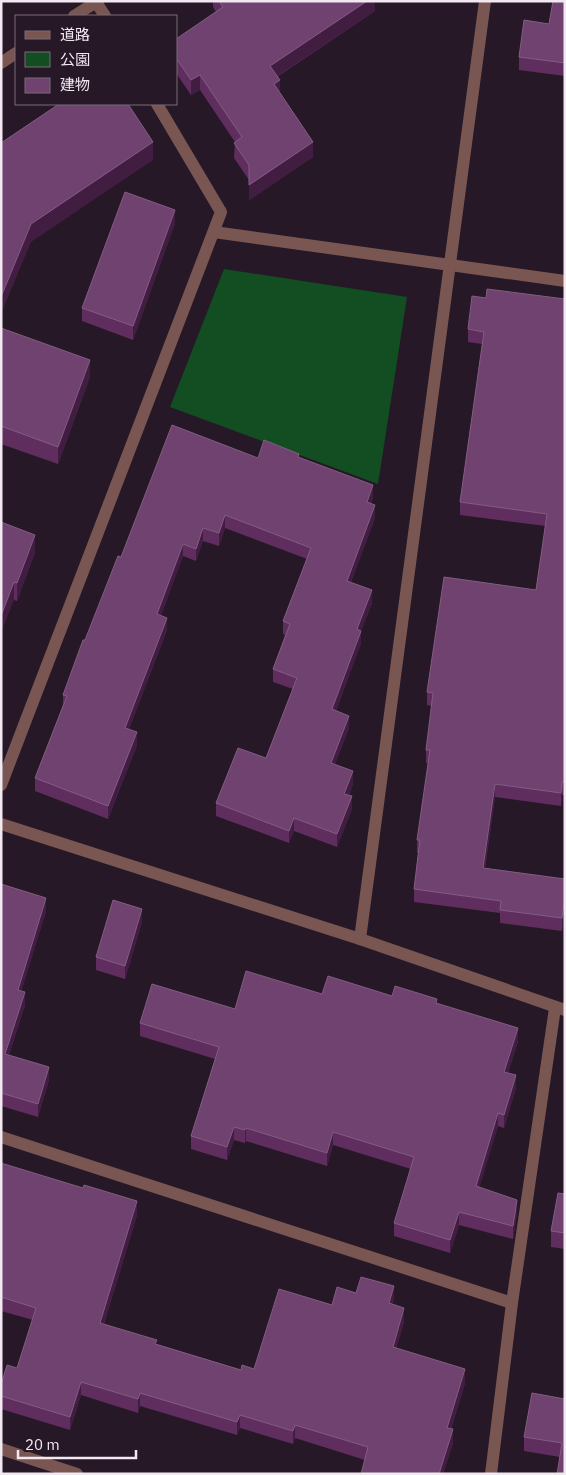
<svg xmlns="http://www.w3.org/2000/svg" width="566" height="1475" font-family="'IBM Plex Sans','Noto Sans JP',sans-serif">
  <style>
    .green { fill: #124e22 }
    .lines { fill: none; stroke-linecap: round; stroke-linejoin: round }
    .street { stroke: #795652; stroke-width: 12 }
    .wall { fill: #5f2e5f }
    .shaded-wall { fill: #421d42 }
    .building { fill: #6f426f; stroke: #835c83 }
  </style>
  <rect width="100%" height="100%" fill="#261826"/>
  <!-- green -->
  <path class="green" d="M224 269 407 297 378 484 170 407Z"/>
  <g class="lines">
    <!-- street -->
    <g class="street">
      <path d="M96 2 105 16"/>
      <path d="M74 16 98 1"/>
      <path d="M1 63 16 53"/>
      <path d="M214 232 565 281"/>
      <path d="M1 785 221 212 157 104"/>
      <path d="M1 824 360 939 565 1010"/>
      <path d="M360 939 485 1"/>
      <path d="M1 1137 512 1303"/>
      <path d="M1 1449 77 1474"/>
      <path d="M491 1474 512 1303 555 1008"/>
    </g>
  </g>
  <!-- wall -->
  <g class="wall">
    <path d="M213 1H375V11L277 77 280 93 313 157 249 200V180L234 158 235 142 200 90 191 95 176 73V39L216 12 213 7Z"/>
    <path d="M565 1V76L519 70V57L549 24Z"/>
    <path d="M175 223 133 340 82 321V308Z"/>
    <path d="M486 298 565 299V795H562L561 806 495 797 485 869 565 879 562 931 500 923V913L414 902V889L418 853H417V840L428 763H426V750L432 706 427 705V692L536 590 546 526 460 515V502L482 344 468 342V329Z"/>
    <path d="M1 328 90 377 58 464 1 444Z"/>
    <path d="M258 458H299L373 498 371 503 375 518 351 582 372 603 361 631V643L336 711 349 728 335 764 353 784 349 795 352 809 337 847 294 831 289 843 216 816V803L266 758 293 689 273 682V669L285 635 283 634V621L307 559 225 528 219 546 203 541 196 561 183 556 161 615 167 630 129 729 137 745 108 819 35 791V778L63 705V695L85 640 121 557Z"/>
    <path d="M1 522 35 552 17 601 14 600Z"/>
    <path d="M1 884 46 911 21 991 25 1005 9 1055 49 1080 38 1117 1 1106Z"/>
    <path d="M142 922 125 979 96 970V957Z"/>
    <path d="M322 994 392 996 437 1003 518 1041 508 1073 516 1088 504 1128 498 1126 479 1187 517 1213 513 1239 459 1225 450 1253 394 1236V1223L411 1169 333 1145 327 1166 246 1141 245 1143 234 1140 227 1160 191 1149V1136L215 1059 140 1036V1023L235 1009Z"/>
    <path d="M1 1163 137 1215 104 1324 157 1344 241 1370 254 1369 332 1305 356 1293 394 1300 392 1304 404 1322 396 1348 465 1383 451 1429 453 1443 443 1474H361L365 1460 295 1438 293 1444 240 1428 237 1435 140 1406 138 1413 81 1395 70 1430 1 1409V1385L17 1368 33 1320 1 1311Z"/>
    <path d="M565 1194V1249L551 1247V1231Z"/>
    <path d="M565 1399V1474L560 1457 524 1451V1437Z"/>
  </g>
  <!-- shaded-wall -->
  <g class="shaded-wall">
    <path d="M367 1H375V11L270 81V66Z"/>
    <path d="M200 75V90L191 95V80Z"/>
    <path d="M280 80V95L274 84Z"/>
    <path d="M153 142V160L31 242 1 314V297L31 224Z"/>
    <path d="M313 142V157L249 200V185Z"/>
    <path d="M175 210V223L133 340V326Z"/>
    <path d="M90 360V377L58 464V447Z"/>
    <path d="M373 485V498L367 514V502Z"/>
    <path d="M375 505V518L347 593V581Z"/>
    <path d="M225 515V528L219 546V533Z"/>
    <path d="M203 528V541L196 561V549Z"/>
    <path d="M35 535V552L17 601V583Z"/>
    <path d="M183 544V556L157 627V614Z"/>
    <path d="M14 582V600L1 633V616Z"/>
    <path d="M372 590V603L357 642V629Z"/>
    <path d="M167 618V630L125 740V728Z"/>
    <path d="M361 631V643L332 722V709Z"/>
    <path d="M349 716V728L331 775V763Z"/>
    <path d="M137 732V745L108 819V806Z"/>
    <path d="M353 771V784L344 806V794Z"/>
    <path d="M562 782V795L561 806V793Z"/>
    <path d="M495 784V797L483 881V868Z"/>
    <path d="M352 796V809L337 847V834Z"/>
    <path d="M294 818V831L289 843V831Z"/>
    <path d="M565 897V911L562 931V918Z"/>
    <path d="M46 898V911L18 1003V990Z"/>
    <path d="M142 909V922L125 979V966Z"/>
    <path d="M25 992V1005L5 1067V1054Z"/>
    <path d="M518 1028V1041L504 1085V1072Z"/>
    <path d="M49 1067V1080L38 1117V1104Z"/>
    <path d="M516 1075V1088L504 1128V1115Z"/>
    <path d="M498 1113V1126L476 1199V1186Z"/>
    <path d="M234 1127V1140L227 1160V1147Z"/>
    <path d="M246 1128V1141L245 1143V1130Z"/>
    <path d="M333 1132V1145L327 1166V1153Z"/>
    <path d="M517 1200V1213L513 1239V1226Z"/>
    <path d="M137 1201V1215L100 1337V1323Z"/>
    <path d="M459 1212V1225L450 1253V1240Z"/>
    <path d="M394 1286V1300L389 1316V1303Z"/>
    <path d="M404 1308V1322L393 1361V1347Z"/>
    <path d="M465 1369V1383L447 1441V1428Z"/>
    <path d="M81 1382V1395L70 1430V1417Z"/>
    <path d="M140 1393V1406L138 1413V1399Z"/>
    <path d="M240 1415V1428L237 1435V1422Z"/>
    <path d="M295 1425V1438L293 1444V1431Z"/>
    <path d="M453 1429V1443L443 1474H439Z"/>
  </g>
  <!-- building -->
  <g class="building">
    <path d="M219 1H367L270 66 280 80 274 84 313 142 249 185V165L234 143 242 137 200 75 191 80 176 58V39L223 7Z"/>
    <path d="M553 1H565V63L519 57 524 20 549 24Z"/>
    <path d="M59 104H128L153 142 31 224 1 297V143Z"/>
    <path d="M125 192 175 210 133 326 82 308Z"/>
    <path d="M487 289 565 299V782H562L561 793 495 784 483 868 565 879V897L562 918 500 910 501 901 414 889 420 840H417L430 750H426L433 693 427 692 444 577 536 590 547 514 460 502 484 332 468 329 472 296 486 298Z"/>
    <path d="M1 328 90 360 58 447 1 426Z"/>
    <path d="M172 425 258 458 264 440 299 454 298 457 373 485 367 502 375 505 347 581 372 590 357 629 361 631 332 709 349 716 331 763 353 771 344 794 352 796 337 834 294 818 289 831 216 803 238 748 266 758 297 678 273 669 290 624 283 621 311 548 225 515 219 533 203 528 196 549 183 544 157 614 167 618 125 728 137 732 108 806 35 778 67 696 63 695 83 640H85L118 556 121 557Z"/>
    <path d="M1 522 35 535 17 583 14 582 1 616Z"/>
    <path d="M1 884 46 898 18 990 25 992 5 1054 49 1067 38 1104 1 1093Z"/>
    <path d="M113 900 142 909 125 966 96 957Z"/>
    <path d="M246 971 322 994 328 976 392 996 395 986 437 999 436 1003 518 1028 504 1072 516 1075 504 1115 498 1113 476 1186 517 1200 513 1226 459 1212 450 1240 394 1223 414 1157 333 1132 327 1153 246 1128 245 1130 234 1127 227 1147 191 1136 219 1047 140 1023 152 984 235 1009Z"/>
    <path d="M1 1163 83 1188 84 1185 137 1201 100 1323 157 1340 155 1344 241 1370 242 1365 254 1369 279 1289 332 1305 337 1287 356 1293 361 1277 394 1286 389 1303 404 1308 393 1347 465 1369 447 1428 453 1429 439 1474H361L368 1447 295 1425 293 1431 240 1415 237 1422 140 1393 138 1399 81 1382 70 1417 1 1396V1385L7 1365 17 1368 36 1308 1 1297Z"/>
    <path d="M558 1193 565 1194V1233L551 1231Z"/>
    <path d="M532 1393 565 1399V1474H557L562 1443 524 1437Z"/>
  </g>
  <!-- border -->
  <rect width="566" height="1475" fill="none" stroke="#f2e8f1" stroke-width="5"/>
  <!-- legend -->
  <rect x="15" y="15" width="162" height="90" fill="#261826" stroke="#786b77"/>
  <rect x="25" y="31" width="25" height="8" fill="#795652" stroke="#786b77"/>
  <text x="60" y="40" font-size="15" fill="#f2e8f1">道路</text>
  <rect x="25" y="52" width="25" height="15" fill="#124e22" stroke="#786b77"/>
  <text x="60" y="65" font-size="15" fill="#f2e8f1">公園</text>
  <rect x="25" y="78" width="25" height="15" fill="#6f426f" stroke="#786b77"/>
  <text x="60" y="90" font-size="15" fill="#f2e8f1">建物</text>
  <!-- scale -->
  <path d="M18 1450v8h118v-8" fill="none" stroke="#f2e8f1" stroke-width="2.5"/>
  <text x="25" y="1450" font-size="15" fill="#f2e8f1" stroke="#261826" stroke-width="4" paint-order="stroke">20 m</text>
</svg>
